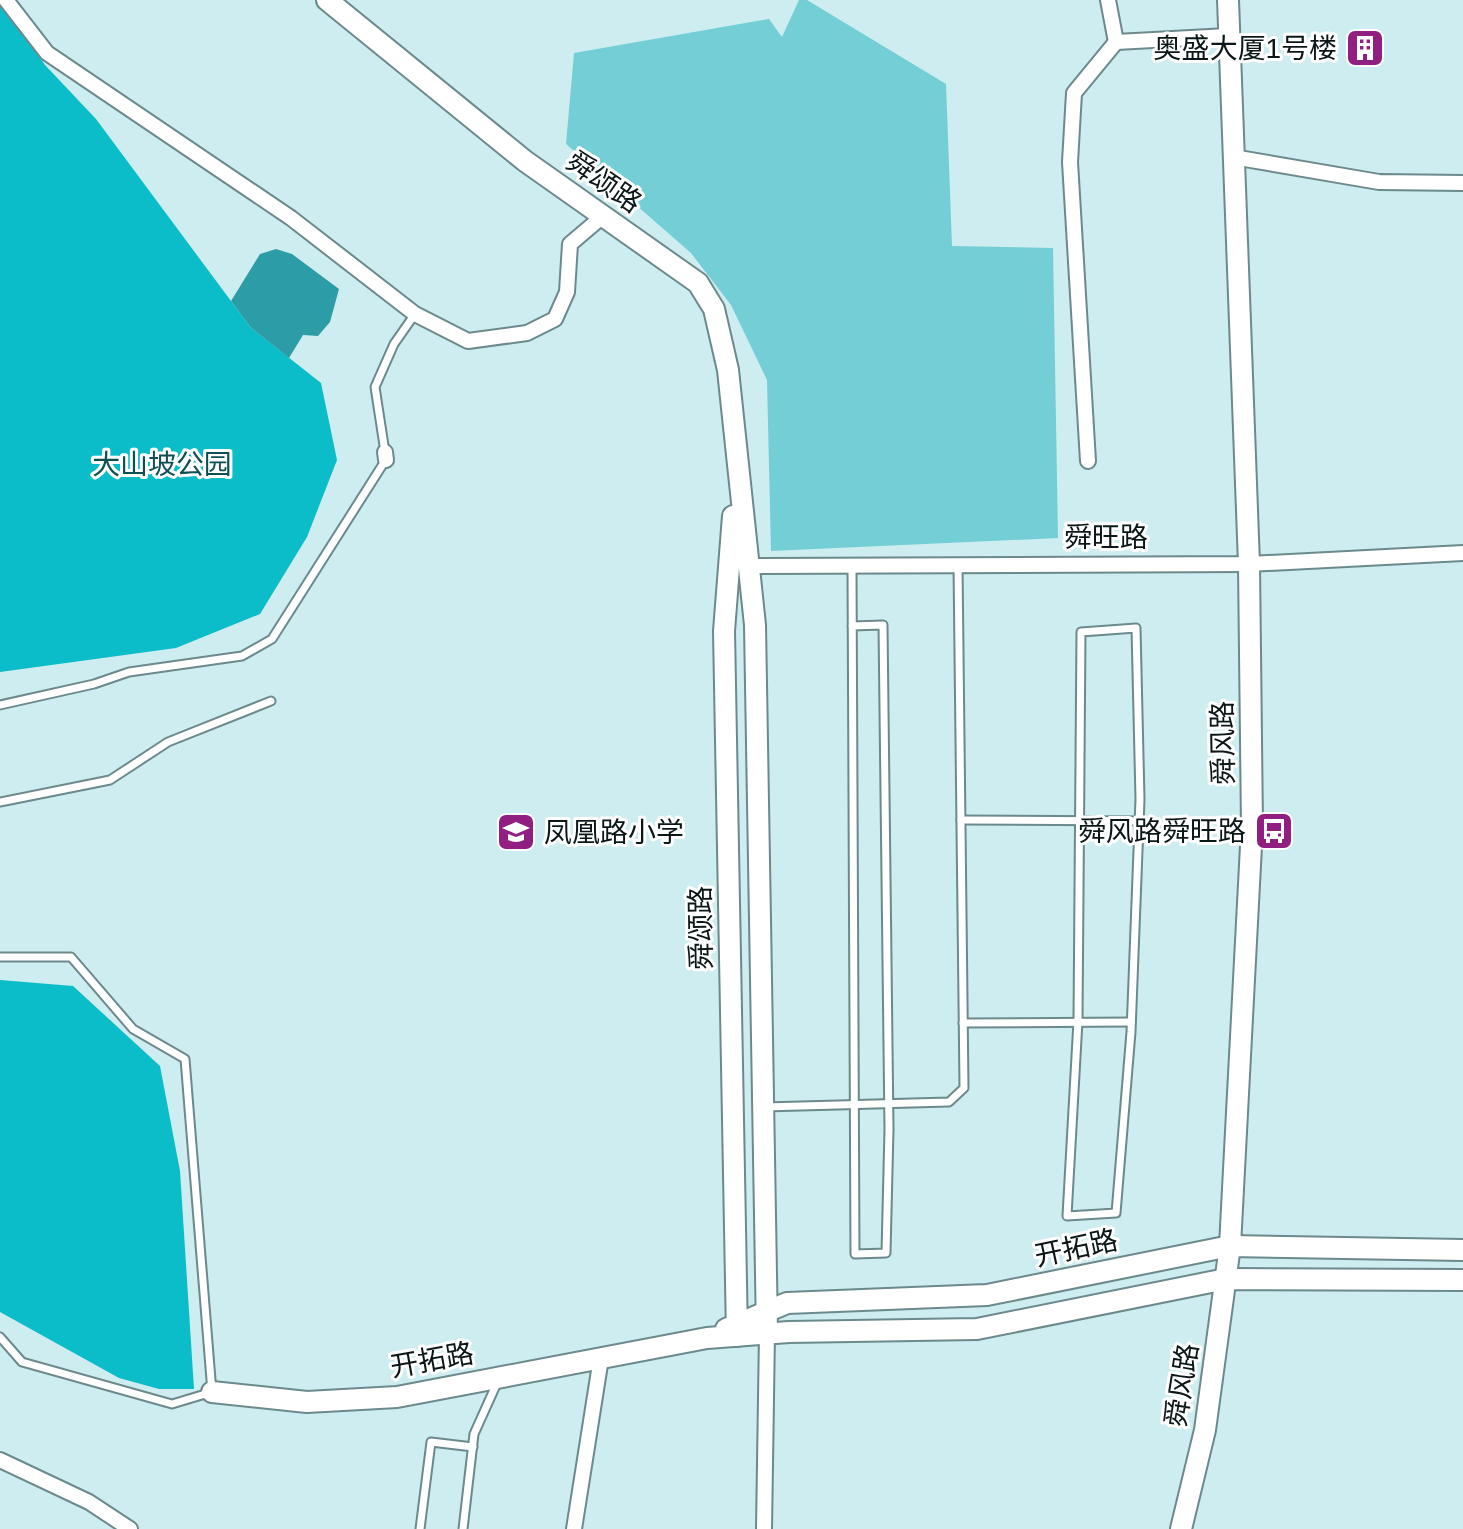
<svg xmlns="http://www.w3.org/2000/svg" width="1463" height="1529" font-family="Helvetica,'Noto Sans SC',sans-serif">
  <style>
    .green { fill: #73ced6 }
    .forest { fill: #0bbcc9 }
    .water { fill: #2c9da7 }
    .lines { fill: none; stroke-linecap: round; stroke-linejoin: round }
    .lane-casing { stroke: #6c898c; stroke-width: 11 }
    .street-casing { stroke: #6c898c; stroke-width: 18 }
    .secondary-casing { stroke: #6c898c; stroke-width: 24 }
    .lane { stroke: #fff; stroke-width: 7 }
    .street { stroke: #fff; stroke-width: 14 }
    .secondary { stroke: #fff; stroke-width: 20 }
    .labels { text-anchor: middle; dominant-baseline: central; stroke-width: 6; stroke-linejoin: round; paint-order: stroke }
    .poi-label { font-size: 28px; fill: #0a1617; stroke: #fff; text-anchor: end }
    .street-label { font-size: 28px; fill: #0a1617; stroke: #fff }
    .park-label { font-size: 28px; fill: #0f4f54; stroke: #fff }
  </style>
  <rect width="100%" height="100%" fill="#cdedf0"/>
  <!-- green -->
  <path class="green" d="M799 0H807L946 84 952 246 1053 248 1058 538 771 551 767 380 731 305 691 253 566 144 574 53 769 19 782 37Z"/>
  <!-- forest -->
  <g class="forest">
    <path d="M0 2 45 65 96 119 251 328 321 383 337 460 307 537 260 614 176 648 0 672Z"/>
    <path d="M0 980 73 986 160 1066 180 1171 194 1389H159L119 1378 0 1312Z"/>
  </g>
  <!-- water -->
  <path class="water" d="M276 249 292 254 339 289 330 322 318 336 303 335 289 358 251 328 231 301 260 254Z"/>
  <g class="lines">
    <!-- lane casing -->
    <g class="lane-casing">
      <g id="lane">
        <path d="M385 452 375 387 394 344 415 314"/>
        <path d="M852 567 855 1254 886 1253 889 1129 883 625 852 626"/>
        <path d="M1136 628 1140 799 1131 1032 1116 1213 1067 1216 1078 1021 1081 632Z"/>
        <path d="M0 705 94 684 129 672 242 656 272 639 385 461"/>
        <path d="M0 802 110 780 168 742 271 701"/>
        <path d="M961 820 1139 821"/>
        <path d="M0 957H71L133 1029 185 1059 212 1392 172 1404 22 1362 0 1337"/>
        <path d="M963 1023 1131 1022"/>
        <path d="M764 1107 949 1102 964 1088 958 565"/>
        <path d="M420 1529 431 1442 473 1447"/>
        <path d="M463 1529 474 1434 497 1383"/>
      </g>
    </g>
    <!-- street casing -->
    <g class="street-casing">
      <g id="street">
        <path d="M6 0 47 53 291 218 415 314 468 341 527 333 555 319 567 292 570 244 603 216"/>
        <path d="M1108 0 1116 42 1228 36"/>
        <path d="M1233 157 1379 182 1463 183"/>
        <path d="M385 452 386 460"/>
        <path d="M1088 461 1070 162 1074 93 1116 42"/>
        <path d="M748 566 1249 564 1463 553"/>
        <path d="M0 1460 89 1502 130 1529"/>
        <path d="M574 1529 601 1358"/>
        <path d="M764 1529 767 1333"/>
      </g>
    </g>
    <!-- secondary casing -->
    <g class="secondary-casing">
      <g id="secondary">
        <path d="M327 0 525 161 698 283 714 309 728 370 755 625 767 1333"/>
        <path d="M733 516 724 631 737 1336"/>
        <path d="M726 1329 787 1303 987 1295 1230 1246 1463 1250"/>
        <path d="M212 1392 307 1402 397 1397 707 1338 789 1332 977 1329 1226 1279 1463 1280"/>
        <path d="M1181 1529 1205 1430 1230 1246 1252 827 1249 564 1228 0"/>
      </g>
    </g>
    <!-- lane -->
    <use href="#lane" class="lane"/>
    <!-- street -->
    <use href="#street" class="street"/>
    <!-- secondary -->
    <use href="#secondary" class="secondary"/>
  </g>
  <!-- icons -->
  <defs>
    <g id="building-square" transform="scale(2)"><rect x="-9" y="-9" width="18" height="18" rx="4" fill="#901f81" stroke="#fff"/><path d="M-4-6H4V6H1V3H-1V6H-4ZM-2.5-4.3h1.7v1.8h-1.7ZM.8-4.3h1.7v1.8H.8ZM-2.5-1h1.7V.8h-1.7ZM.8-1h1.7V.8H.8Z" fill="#fff"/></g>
    <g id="bus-square" transform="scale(2)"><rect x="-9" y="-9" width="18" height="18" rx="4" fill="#901f81" stroke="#fff"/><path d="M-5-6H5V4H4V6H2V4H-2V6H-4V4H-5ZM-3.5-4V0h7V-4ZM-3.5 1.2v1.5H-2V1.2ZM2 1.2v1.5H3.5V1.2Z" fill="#fff"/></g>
    <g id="school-square" transform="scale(2)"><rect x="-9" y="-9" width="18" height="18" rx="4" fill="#901f81" stroke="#fff"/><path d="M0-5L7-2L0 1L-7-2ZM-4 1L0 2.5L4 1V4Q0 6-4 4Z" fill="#fff"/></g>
  </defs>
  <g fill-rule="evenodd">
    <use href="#building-square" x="1365" y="48"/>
    <use href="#bus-square" x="1274" y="831"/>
    <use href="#school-square" x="516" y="832"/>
  </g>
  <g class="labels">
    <!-- poi labels -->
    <g class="poi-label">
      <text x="1337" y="48">奥盛大厦1号楼</text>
      <text x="1246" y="831">舜风路舜旺路</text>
      <text x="544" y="832" text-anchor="start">凤凰路小学</text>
    </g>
    <!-- street labels -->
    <g class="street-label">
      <text transform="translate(604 182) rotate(35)">舜颂路</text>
      <text x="1106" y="537">舜旺路</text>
      <text transform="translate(1223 743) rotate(-91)">舜风路</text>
      <text transform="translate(701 928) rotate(-91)">舜颂路</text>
      <text transform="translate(1076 1248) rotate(-12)">开拓路</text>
      <text transform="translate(432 1360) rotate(-10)">开拓路</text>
      <text transform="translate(1182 1385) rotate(-81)">舜风路</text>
    </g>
    <!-- park labels -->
    <g class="park-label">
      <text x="162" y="464">大山坡公园</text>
    </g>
  </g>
</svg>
